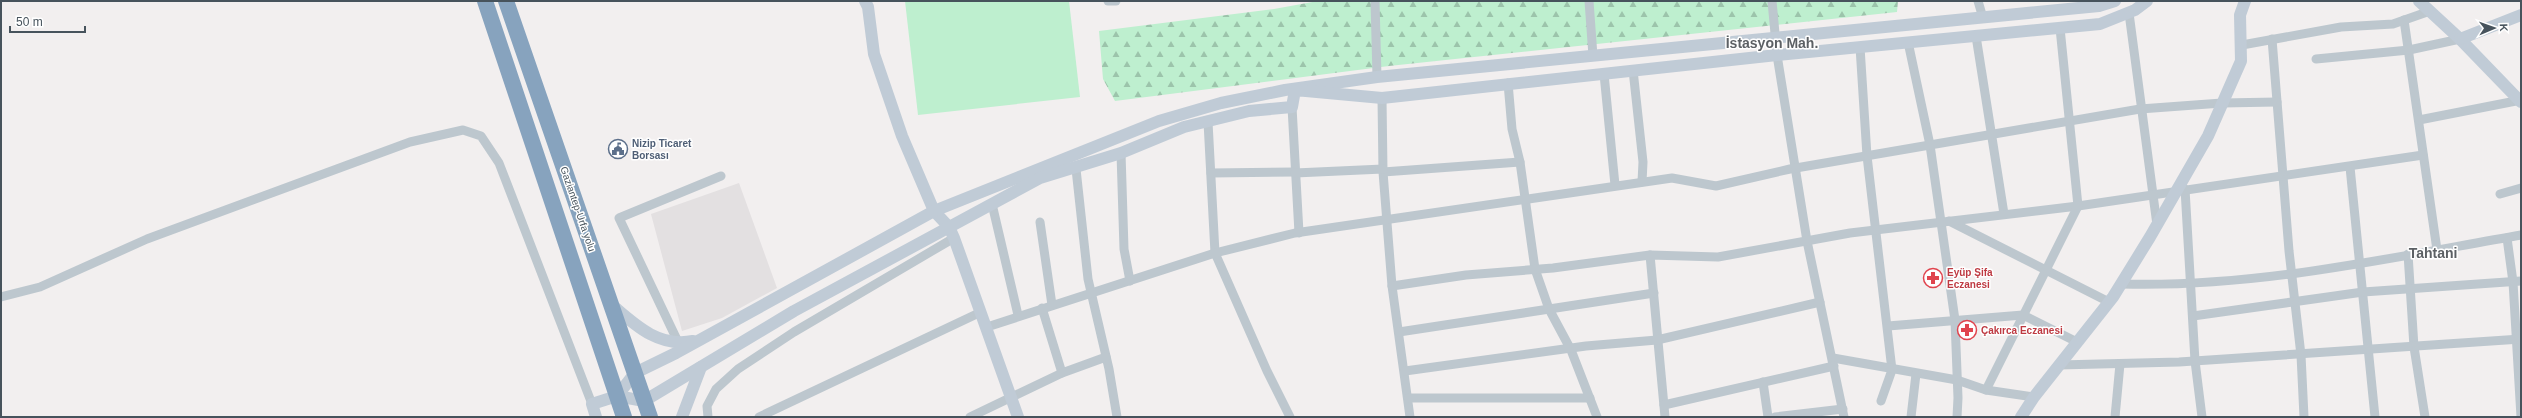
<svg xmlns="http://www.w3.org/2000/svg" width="2522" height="418" font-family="Arial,sans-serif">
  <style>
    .education { fill: #e3e0e1 }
    .forest { fill: url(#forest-firs) }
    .garden { fill: #beefcf }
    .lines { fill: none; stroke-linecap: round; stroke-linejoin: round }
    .street { stroke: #bdc7ce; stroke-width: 9 }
    .secondary { stroke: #c0cbd6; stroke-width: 12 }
    .highway { stroke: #87a3be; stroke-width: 16 }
    .labels { text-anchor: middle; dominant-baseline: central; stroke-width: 3; stroke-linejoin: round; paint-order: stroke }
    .service-label { font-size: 10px; font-weight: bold; fill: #4e5e75; stroke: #fff; text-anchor: start }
    .street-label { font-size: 10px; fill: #47535c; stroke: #fff }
    .health-label { font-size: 10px; font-weight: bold; fill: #be3a42; stroke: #fff; text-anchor: start }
    .district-label { font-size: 14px; font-weight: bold; fill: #5c6064; stroke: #fff }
  </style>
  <defs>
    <pattern id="forest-firs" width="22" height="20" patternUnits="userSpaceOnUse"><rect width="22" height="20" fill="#beefcf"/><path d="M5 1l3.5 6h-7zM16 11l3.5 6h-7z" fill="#9cc4ab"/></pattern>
  </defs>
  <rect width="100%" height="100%" fill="#f2efef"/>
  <!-- education -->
  <path class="education" d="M739 183 777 288 722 318 682 331 651 214Z"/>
  <!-- forest -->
  <path class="forest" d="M1318 1H1898L1897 12 1389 66 1115 101 1103 79 1099 31 1274 9Z"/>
  <!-- garden -->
  <path class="garden" d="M905 1H1069L1080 97 918 115Z"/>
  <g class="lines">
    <!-- street -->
    <g class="street">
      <path d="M1108 1H1116"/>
      <path d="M1375 1 1377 77"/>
      <path d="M1589 1 1593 56"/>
      <path d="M1772 1 1777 55 1807 241 1844 417"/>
      <path d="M1978 1 1983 18"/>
      <path d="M2129 13 2157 225"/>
      <path d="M2404 20 2437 250"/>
      <path d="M1976 36 2004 214"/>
      <path d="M2272 39 2289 251 2301 355 2304 417"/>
      <path d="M1908 42 1930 145 1955 320 1958 398 1957 417"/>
      <path d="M2242 45 2341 27 2393 24 2430 11"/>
      <path d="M1860 47 1867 156 1892 370 1881 401"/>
      <path d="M2316 59 2409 50 2460 39"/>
      <path d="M1633 70 1643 162 1642 182"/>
      <path d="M1604 74 1615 185"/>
      <path d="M1508 83 1512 129 1520 162 1535 269 1549 309 1571 350 1597 417"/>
      <path d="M1382 98 1383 172 1392 286 1410 417"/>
      <path d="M1292 107 1299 233"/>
      <path d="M2419 120 2521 100"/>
      <path d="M1208 122 1215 253 1267 371 1290 417"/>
      <path d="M1121 153 1124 249 1130 281"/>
      <path d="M2350 167 2375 417"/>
      <path d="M1076 169 1088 279 1109 369 1117 417"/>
      <path d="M1383 172 1520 162"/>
      <path d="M1211 173 1295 172"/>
      <path d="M1295 173 1383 169"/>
      <path d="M2185 189 2195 361 2202 417"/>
      <path d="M2500 194 2521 188"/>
      <path d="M992 204 1018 315"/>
      <path d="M1949 221 2109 302"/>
      <path d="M1040 222 1052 305"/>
      <path d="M2507 238 2513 282 2521 417"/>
      <path d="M2408 254 2414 347 2425 417"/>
      <path d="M1650 255 1665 417"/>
      <path d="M2121 284C2255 288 2389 258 2521 235"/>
      <path d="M1392 286 1466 275 1553 268 1650 255 1718 257 1850 233 2078 206 2423 155"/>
      <path d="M1 297 40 287 147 239 410 142 463 130 481 136 499 163 592 404"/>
      <path d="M1042 308 1062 373"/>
      <path d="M2193 316 2363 292 2521 281"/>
      <path d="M1888 326 2023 315 2077 342"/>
      <path d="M987 327 1215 253 1295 233 1672 178 1716 186 1790 169 2140 109 2222 103 2277 102"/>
      <path d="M1399 332 1654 293"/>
      <path d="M679 344 619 218 721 176"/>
      <path d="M1833 358 1957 380 1986 390 2034 397"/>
      <path d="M2059 365 2179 362 2521 339"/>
      <path d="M1405 371 1586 346 1657 340 1820 302"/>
      <path d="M1763 382 1768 417"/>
      <path d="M1986 390 2078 206 2060 28"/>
      <path d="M1409 398H1590"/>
      <path d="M1664 405 1834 366"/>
      <path d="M708 417 707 406 716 389 738 369 794 332 954 238"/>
      <path d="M759 417 981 312"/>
      <path d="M970 417 1062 373 1106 357"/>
      <path d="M1775 417 1843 409"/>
      <path d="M1911 417 1916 374"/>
      <path d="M2115 417 2120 364"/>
    </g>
    <!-- secondary -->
    <g class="secondary">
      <path d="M865 1 868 7 874 54 902 136 934 211 949 227 954 238 1018 417"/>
      <path d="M2419 1 2460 39 2521 102"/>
      <path d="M2460 39 2521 15"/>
      <path d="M612 305C635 325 659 348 693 341"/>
      <path d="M617 396 635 373 676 353 934 211 1159 121 1221 103 1285 90 1377 77 2099 6 2115 1"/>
      <path d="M596 417 592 404 617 396 644 401 794 311 1040 178 1121 153 1184 127 1249 111 1292 107 1295 90 1382 98 1777 55 2100 24 2135 10 2147 1"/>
      <path d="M682 417 701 367"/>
      <path d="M2021 417 2034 397 2113 297 2150 237 2208 136 2241 61 2240 15 2245 1"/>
    </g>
    <!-- highway -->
    <g class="highway">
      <path d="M485 1 624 417"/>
      <path d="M506 1 650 417"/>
    </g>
  </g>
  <!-- icons -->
  <defs>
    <g id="civic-ring" transform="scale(1)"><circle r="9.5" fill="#fff" stroke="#5c6f8a" stroke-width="1.5"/><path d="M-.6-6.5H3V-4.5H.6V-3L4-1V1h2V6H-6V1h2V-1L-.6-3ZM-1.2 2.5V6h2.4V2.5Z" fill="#5c6f8a"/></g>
    <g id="pharmacy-ring" transform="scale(1)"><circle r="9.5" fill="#fff" stroke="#e0444e" stroke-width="1.5"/><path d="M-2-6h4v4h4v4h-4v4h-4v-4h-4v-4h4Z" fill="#e0444e"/></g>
  </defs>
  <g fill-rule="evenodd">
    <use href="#civic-ring" x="618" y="149"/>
    <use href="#pharmacy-ring" x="1933" y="278"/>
    <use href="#pharmacy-ring" x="1967" y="330"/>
  </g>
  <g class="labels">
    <!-- service labels -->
    <g class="service-label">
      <text x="632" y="143">Nizip Ticaret<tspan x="632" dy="12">Borsası</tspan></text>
    </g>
    <!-- street labels -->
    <g class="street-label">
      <text transform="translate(578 209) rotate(71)">Gaziantep-Urfa yolu</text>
    </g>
    <!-- health labels -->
    <g class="health-label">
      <text x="1947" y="272">Eyüp Şifa<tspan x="1947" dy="12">Eczanesi</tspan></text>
      <text x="1981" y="330">Çakırca Eczanesi</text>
    </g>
    <!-- district labels -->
    <g class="district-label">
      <text x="1772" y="43">İstasyon Mah.</text>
      <text x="2433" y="253">Tahtani</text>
    </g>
  </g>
  <!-- border -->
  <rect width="2522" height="418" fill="none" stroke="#47535c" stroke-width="4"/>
  <!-- north arrow -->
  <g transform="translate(2494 28) rotate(88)" stroke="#ffffff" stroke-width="3" paint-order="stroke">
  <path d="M0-3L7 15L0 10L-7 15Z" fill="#47535c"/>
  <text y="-6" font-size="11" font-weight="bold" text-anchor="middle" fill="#47535c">K</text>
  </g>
  <!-- scale -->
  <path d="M10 26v6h75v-6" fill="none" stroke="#47535c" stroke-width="2"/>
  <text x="16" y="26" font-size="12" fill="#47535c" stroke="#ffffff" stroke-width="3" paint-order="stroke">50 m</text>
</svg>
